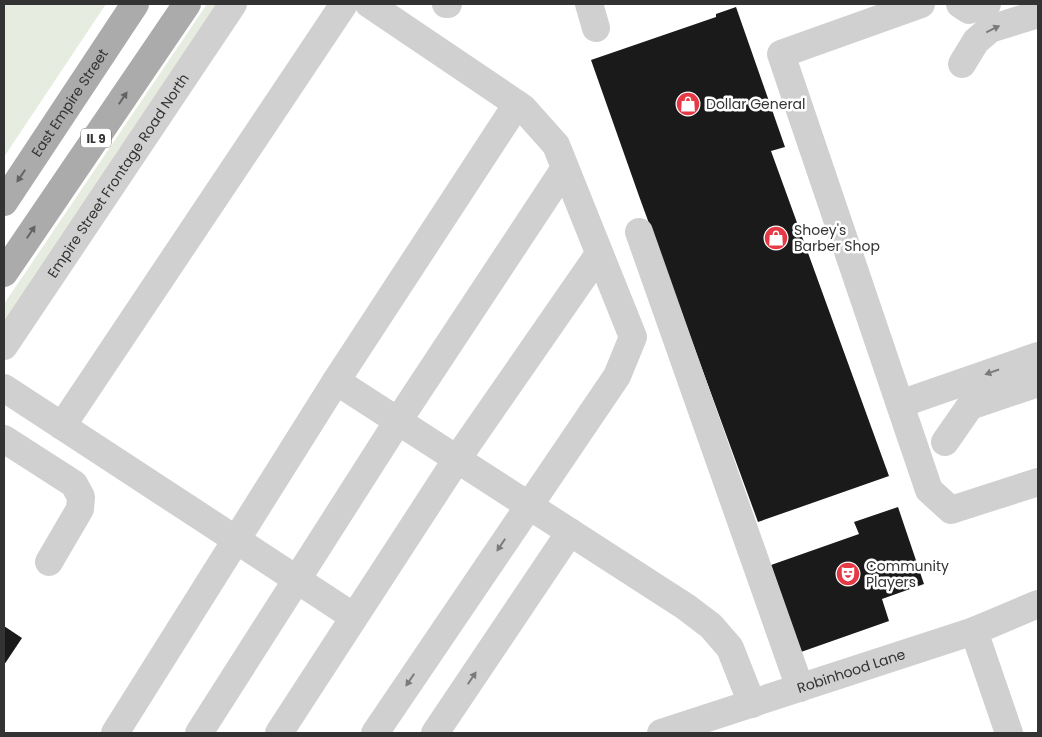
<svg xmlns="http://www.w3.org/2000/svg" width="1042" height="737" font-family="Poppins,sans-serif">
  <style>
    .green { fill: #e6ecdf }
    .building { fill: #1a1a1a }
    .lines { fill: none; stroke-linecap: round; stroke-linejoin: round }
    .minor { stroke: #d0d0d0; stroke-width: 28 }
    .major { stroke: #ababab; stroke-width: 28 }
    .oneway { fill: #7a7a7a }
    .oneway2 { fill: #636363 }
    .labels { text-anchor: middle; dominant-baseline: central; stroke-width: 5; stroke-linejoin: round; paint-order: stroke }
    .shield { fill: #fff; stroke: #707070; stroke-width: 1 }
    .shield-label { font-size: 12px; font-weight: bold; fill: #333 }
    .street-label { font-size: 14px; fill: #333; stroke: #fff }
    .poi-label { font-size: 14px; fill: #333; stroke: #fff; text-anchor: start }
  </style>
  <rect width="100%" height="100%" fill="#fff"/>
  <!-- green -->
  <g class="green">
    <path d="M4 4H106L4 157Z"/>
    <path d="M207 4H218L4 321V304Z"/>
  </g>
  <!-- building -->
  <g class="building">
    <path d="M736 7 785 147 771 151 889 476 758 522 639 196 591 60 716 17V14Z"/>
    <path d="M898 507 924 584 882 599 889 621 801 652 771 565 859 534 854 522Z"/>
    <path d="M4 626 22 638 4 665Z"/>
  </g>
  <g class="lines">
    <!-- minor -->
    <g class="minor">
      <path d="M369 4 523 108 556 145 633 337 617 376 375 733"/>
      <path d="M446 4H448"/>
      <path d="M589 4 596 28"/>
      <path d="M921 4 781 54 929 490 951 510 1038 482"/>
      <path d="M960 4 969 10 987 4"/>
      <path d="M962 64 976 41 990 29 1038 14"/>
      <path d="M639 232 800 688"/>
      <path id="s1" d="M4 346 233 4"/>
      <path d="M336 381 686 607 711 626 730 648 752 704"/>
      <path d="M4 388 354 617"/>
      <path d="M900 404 1038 356"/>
      <path d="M62 426 344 4"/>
      <path d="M4 439 74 484 81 497 80 509 49 562"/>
      <path d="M945 442 970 406 1038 383"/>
      <path d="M974 631 1009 733"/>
      <path d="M115 733 336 381 517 104"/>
      <path d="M199 733 398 421 565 168"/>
      <path d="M279 733 457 459 599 254"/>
      <path d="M435 733 570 532"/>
      <path id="s2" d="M661 733 974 631 1038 604"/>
    </g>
    <!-- major -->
    <g class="major">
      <path id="s3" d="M4 202 135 4"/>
      <path d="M4 273 187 4"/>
    </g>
  </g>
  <!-- one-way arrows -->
  <defs><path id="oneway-solid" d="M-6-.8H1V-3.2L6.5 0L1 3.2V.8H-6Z" transform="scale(1.25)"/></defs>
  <g class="oneway">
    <use href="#oneway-solid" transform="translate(993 29) rotate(-26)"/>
    <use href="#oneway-solid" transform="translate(992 372) rotate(161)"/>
    <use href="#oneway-solid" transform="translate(501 545) rotate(124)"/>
    <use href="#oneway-solid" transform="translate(472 678) rotate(-56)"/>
    <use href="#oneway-solid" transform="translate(410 680) rotate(124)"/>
  </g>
  <g class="oneway2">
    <use href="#oneway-solid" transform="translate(123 98) rotate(-56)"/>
    <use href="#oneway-solid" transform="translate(21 176) rotate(124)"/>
    <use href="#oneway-solid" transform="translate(31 232) rotate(-56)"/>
  </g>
  <!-- icons -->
  <defs>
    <g id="shop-disc" transform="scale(1.25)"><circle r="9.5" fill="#e63946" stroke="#fff"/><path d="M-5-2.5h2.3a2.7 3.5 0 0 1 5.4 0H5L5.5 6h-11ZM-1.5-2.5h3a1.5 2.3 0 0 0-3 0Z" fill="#fff"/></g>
    <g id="theatre-disc" transform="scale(1.25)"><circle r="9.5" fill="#e63946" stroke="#fff"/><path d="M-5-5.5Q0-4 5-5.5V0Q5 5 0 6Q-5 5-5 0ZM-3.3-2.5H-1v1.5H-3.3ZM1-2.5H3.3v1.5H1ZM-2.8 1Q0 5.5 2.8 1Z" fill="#fff"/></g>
  </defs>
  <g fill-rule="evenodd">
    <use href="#shop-disc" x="688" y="104"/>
    <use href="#shop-disc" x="776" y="238"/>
    <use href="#theatre-disc" x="848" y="574"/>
  </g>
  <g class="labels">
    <!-- shield labels -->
    <rect class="shield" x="81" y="128.5" width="30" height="19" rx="4"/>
    <g class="shield-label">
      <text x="96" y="138">IL 9</text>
    </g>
    <!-- street labels -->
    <g class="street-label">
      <text stroke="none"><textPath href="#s3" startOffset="119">East Empire Street</textPath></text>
      <text stroke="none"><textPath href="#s1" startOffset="205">Empire Street Frontage Road North</textPath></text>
      <text stroke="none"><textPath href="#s2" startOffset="200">Robinhood Lane</textPath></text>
    </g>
    <!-- poi labels -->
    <g class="poi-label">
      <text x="706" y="104">Dollar General</text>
      <text x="794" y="230">Shoey's<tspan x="794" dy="16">Barber Shop</tspan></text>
      <text x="866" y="566">Community<tspan x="866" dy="16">Players</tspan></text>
    </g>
  </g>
  <!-- border -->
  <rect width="1042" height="737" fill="none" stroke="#333333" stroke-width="10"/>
</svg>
